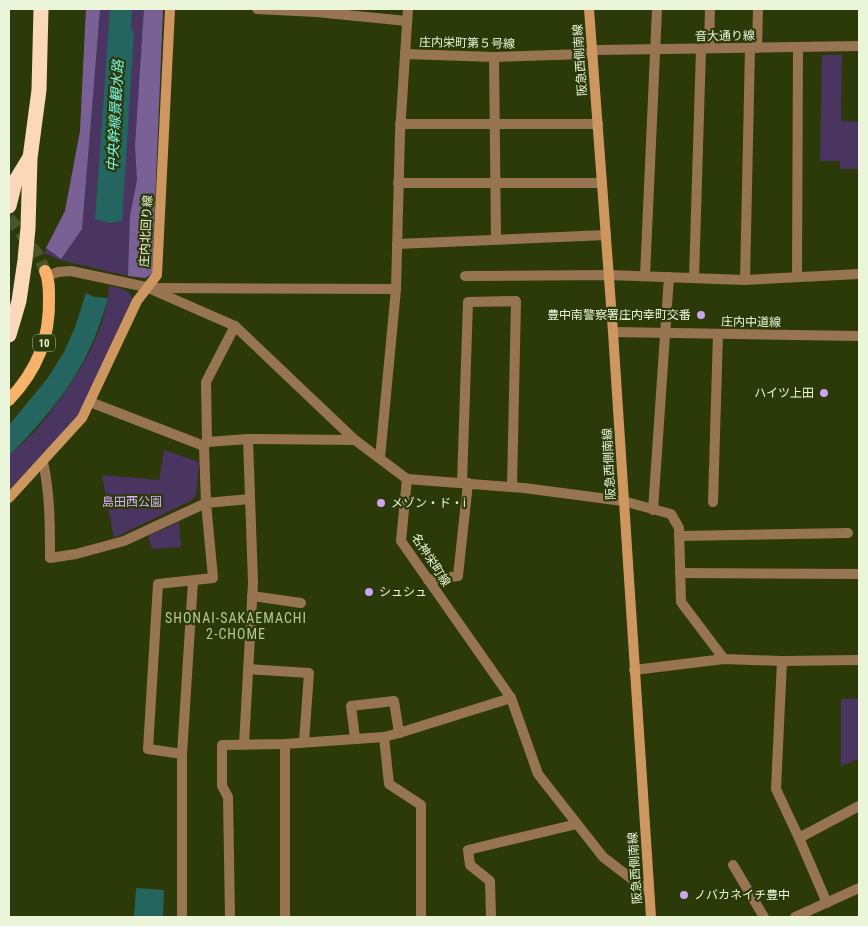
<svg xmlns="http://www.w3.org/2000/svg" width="868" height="926" font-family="'Roboto Condensed','Noto Sans JP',sans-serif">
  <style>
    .green { fill: #4a3460 }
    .forest { fill: #796195 }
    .water { fill: #24665f }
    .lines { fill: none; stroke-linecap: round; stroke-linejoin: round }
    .primary-tunnel { stroke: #485628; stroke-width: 12; stroke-dasharray: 12 6; stroke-linecap: butt }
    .street { stroke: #977452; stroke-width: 10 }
    .secondary { stroke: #ce9760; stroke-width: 10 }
    .primary { stroke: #f9b269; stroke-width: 12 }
    .highway { stroke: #fbd8b8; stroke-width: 15 }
    .poi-dot { fill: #c8a6ef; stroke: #2b3a08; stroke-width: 2 }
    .labels { text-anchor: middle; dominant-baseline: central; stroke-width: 4.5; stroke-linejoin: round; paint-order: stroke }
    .shield { fill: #2b3a08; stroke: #b1bd9b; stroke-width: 1 }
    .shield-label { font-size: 11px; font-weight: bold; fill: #eaf5da }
    .street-label { font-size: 12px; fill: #eaf5da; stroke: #2b3a08 }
    .poi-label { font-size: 12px; fill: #eaf5da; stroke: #2b3a08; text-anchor: start }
    .park-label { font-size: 12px; fill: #d5b0fe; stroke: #2b3a08 }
    .water-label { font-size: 14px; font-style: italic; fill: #7af6e8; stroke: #2b3a08 }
    .neighbourhood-label { font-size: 14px; letter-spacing: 1px; fill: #b5ca95; stroke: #2b3a08 }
  </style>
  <rect width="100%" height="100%" fill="#2b3a08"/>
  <!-- green -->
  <g class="green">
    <path d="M86 9H163L152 274 145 278 128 276 60 260 44 253 65 211 80 131Z"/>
    <path d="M822 55H842L841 121 859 122V169H840V161H820Z"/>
    <path d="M109 286C118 288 130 288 132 299L79 415 9 490V456C20 445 32 435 42 423 72 385 106 336 109 286Z"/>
    <path d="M164 450 199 462 196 496 190 501 114 538 102 475 159 480Z"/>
    <path d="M179 522 181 547 152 549 148 536Z"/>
    <path d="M841 699H859V759L841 766Z"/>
  </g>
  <!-- forest -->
  <g class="forest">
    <path d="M86 9H100L82 229 61 259 46 248 65 211 80 131Z"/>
    <path d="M144 9H163L152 274 145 278 128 276 130 216 137 180 135 146Z"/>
  </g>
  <!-- water -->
  <g class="water">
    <path d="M110 9H132L131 29 134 32 122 221 110 223 95 219Z"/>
    <path d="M86 293 95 297 108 298C89 367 58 406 9 456V425L47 379 64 352 75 327Z"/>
    <path d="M136 888 164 890 163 917H134Z"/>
  </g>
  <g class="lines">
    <!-- primary-tunnel -->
    <path class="primary-tunnel" d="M9 218 38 255 45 271"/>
    <!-- street -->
    <g class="street">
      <path d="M257 9 316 12 407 21"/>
      <path d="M709 48 710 9"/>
      <path d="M757 48 758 9"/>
      <path d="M405 54 494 57 585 54 598 50 859 46"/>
      <path d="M494 57 496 240"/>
      <path d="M400 124H598"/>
      <path d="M398 183H602"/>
      <path d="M397 244 606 235"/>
      <path d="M47 276 58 272 71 271 146 287 235 326 355 440 407 479 401 541 511 698 538 774 603 857 649 892"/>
      <path d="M465 276 609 275 745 280 859 274"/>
      <path d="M645 276 657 9"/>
      <path d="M797 277 798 47"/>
      <path d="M694 278 701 49"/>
      <path d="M745 280 750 48"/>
      <path d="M152 288 396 289 400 133 408 9"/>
      <path d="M613 332 859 336"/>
      <path d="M207 442 248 439 355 440"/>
      <path d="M204 446 207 442 206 382 235 326"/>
      <path d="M380 458 396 289"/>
      <path d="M43 462C50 493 50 526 50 558L76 554 124 541 206 503 204 446 90 402"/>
      <path d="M407 479 524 488 623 501 671 514 679 528 681 602 724 659"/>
      <path d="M462 483 468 302 516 301 512 486"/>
      <path d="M713 502 718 334"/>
      <path d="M653 510 669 277"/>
      <path d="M679 536 848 533"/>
      <path d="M680 573 859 574"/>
      <path d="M428 580 458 576 468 483"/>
      <path d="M252 596 301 603"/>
      <path d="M782 661 776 789 799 838"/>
      <path d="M248 669 309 673 304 742"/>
      <path d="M634 670 724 659 782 661 859 660"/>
      <path d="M399 733 384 737 389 784 421 805V917"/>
      <path d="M355 738 351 706 394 701 399 733 511 698"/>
      <path d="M244 744 253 583 248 439"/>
      <path d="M285 744V917"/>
      <path d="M182 754 193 581"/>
      <path d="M733 865 764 917"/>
      <path d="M827 903 799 838 859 806"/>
      <path d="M182 917V754L148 749 158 584 213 578 206 503 250 499"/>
      <path d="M230 917 228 797 222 786V745L285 744 384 737"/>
      <path d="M491 917 490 881 470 865 468 850 577 824"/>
      <path d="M795 917 859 888"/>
    </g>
    <!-- secondary -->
    <g class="secondary">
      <path d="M589 9 613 332 651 917"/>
      <path d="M9 498 82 418 137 301 157 275 170 9"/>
    </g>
    <!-- primary -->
    <path class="primary" d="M9 400C37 370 50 339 49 298 49 288 49 279 45 271"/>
    <!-- highway -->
    <g class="highway">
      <path d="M9 206 15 182 29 159"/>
      <path d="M9 335 19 301 25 260 28 228 30 158 39 90 41 9"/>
    </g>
  </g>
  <!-- markers -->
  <g class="poi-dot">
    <circle cx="701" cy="315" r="5"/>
    <circle cx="824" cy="393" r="5"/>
    <circle cx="381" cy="503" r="5"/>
    <circle cx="369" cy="592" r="5"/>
    <circle cx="684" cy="895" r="5"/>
  </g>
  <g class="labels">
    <!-- shield labels -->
    <rect class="shield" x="33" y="334.5" width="22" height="17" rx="4"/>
    <g class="shield-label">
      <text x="44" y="343">10</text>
    </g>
    <!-- street labels -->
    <g class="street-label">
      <text transform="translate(725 36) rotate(-1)">音大通り線</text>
      <text transform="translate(467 43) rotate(1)">庄内栄町第５号線</text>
      <text transform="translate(580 60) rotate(-94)">阪急西側南線</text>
      <text transform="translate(146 231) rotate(-87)">庄内北回り線</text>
      <text transform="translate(751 322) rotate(1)">庄内中道線</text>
      <text transform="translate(609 464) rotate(-93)">阪急西側南線</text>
      <text transform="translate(431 560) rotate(57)">名神栄町線</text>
      <text transform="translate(635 868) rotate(-94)">阪急西側南線</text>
    </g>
    <!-- poi labels -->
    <g class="poi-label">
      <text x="691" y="315" text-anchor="end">豊中南警察署庄内幸町交番</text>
      <text x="814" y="393" text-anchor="end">ハイツ上田</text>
      <text x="391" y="503">メゾン・ド・i</text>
      <text x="379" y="592">シュシュ</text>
      <text x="694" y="895">ノバカネイチ豊中</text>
    </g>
    <!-- park labels -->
    <g class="park-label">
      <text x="132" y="502">島田西公園</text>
    </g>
    <!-- water labels -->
    <g class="water-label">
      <text transform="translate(115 116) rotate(-87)">中央幹線景観水路</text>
    </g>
    <!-- neighbourhood labels -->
    <g class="neighbourhood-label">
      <text x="236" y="618">SHONAI-SAKAEMACHI<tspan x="236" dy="16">2-CHOME</tspan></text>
    </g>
  </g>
  <!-- border -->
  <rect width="868" height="926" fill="none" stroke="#eaf5da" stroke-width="20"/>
</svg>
